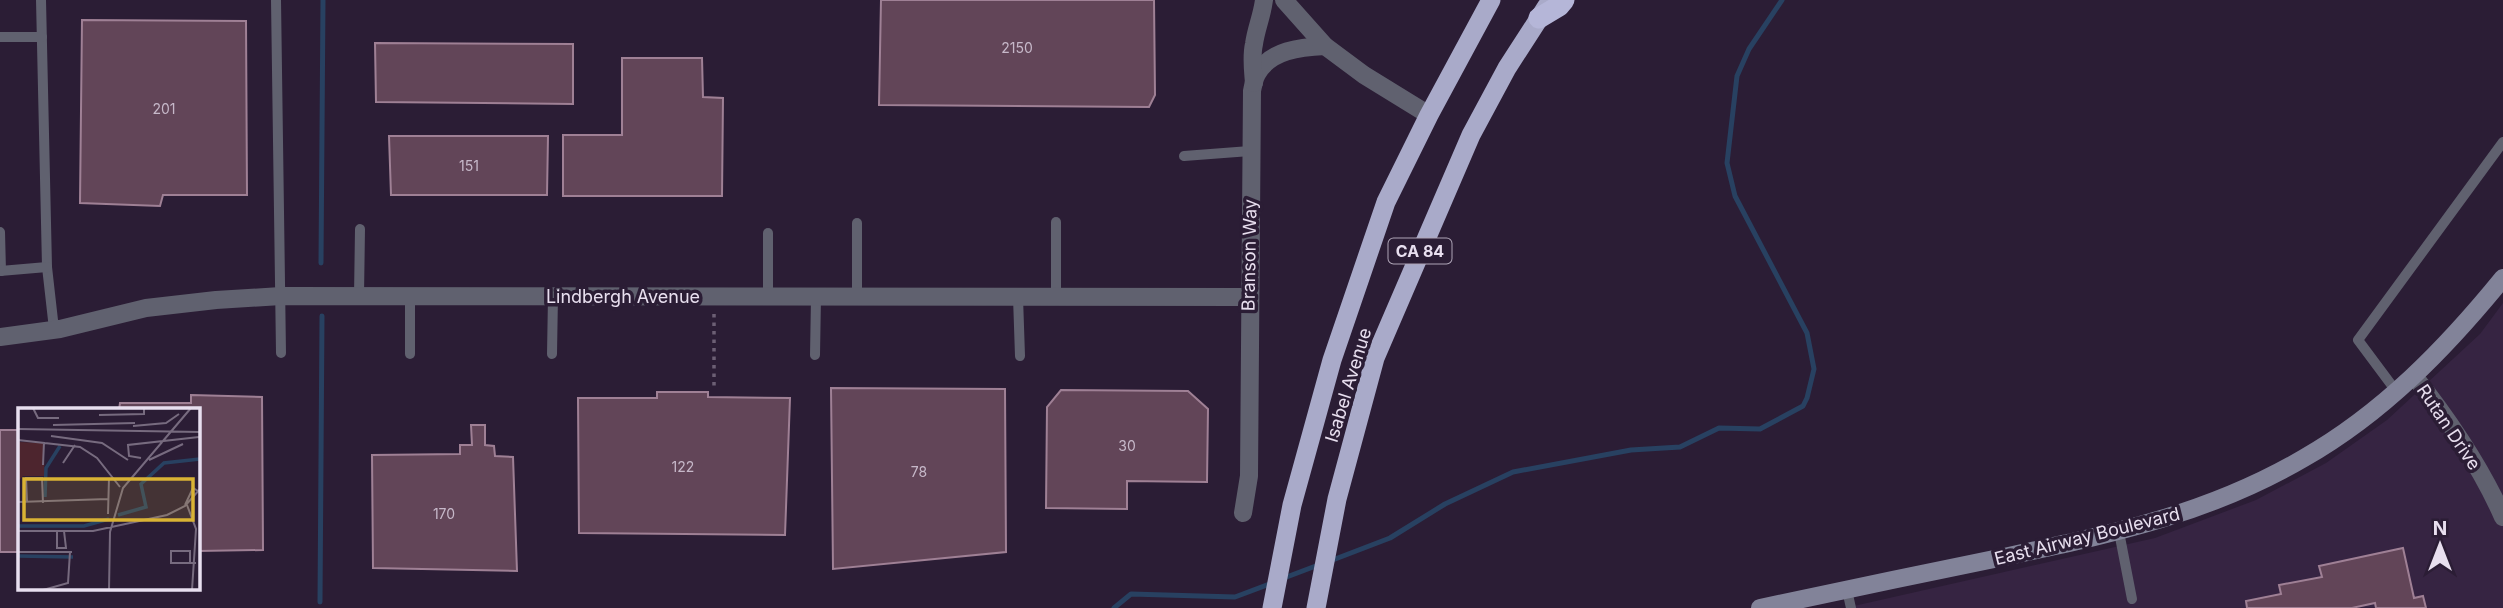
<svg xmlns="http://www.w3.org/2000/svg" width="2503" height="608" font-family="Inter,sans-serif">
  <style>
    .built { fill: #362442 }
    .lines { fill: none; stroke-linecap: round; stroke-linejoin: round }
    .stream { stroke: #284161; stroke-width: 5 }
    .building { fill: #624558; stroke: #9f8095; stroke-width: 2 }
    .path { stroke: #6c5f74; stroke-width: 3.5; stroke-dasharray: 3.5 5; stroke-linecap: butt }
    .service { stroke: #60616f; stroke-width: 10 }
    .minor { stroke: #60616f; stroke-width: 18 }
    .tertiary { stroke: #60616f; stroke-width: 18 }
    .secondary { stroke: #828399; stroke-width: 18 }
    .trunk { stroke: #a9aac9; stroke-width: 19 }
    .motorway { stroke: #b5b6d8; stroke-width: 21 }
    .labels { text-anchor: middle; dominant-baseline: central; stroke-width: 7; stroke-linejoin: round; paint-order: stroke }
    .number-label { font-size: 14px; fill: #c6b8c9 }
    .shield { fill: #2b1d35; stroke: #afa5b7; stroke-width: 2 }
    .shield-label { font-size: 16px; font-weight: bold; fill: #e8dfef }
    .street-label { font-size: 18px; fill: #e8dfef; stroke: #2b1d35 }
    .inset-river { fill: none; stroke: #284161; stroke-width: 3.5 }
    .inset-road { fill: none; stroke: #776b7f; stroke-width: 2 }
    .view { fill: #d9b334; fill-opacity: 0.15; stroke: #d9b334; stroke-width: 3.5 }
    .inset-edge { fill: none; stroke: #e8dfef; stroke-width: 3.5 }
  </style>
  <rect width="100%" height="100%" fill="#2b1d35"/>
  <!-- built -->
  <path class="built" d="M2503 303V608H1845L2155 538 2256 500 2326 463 2387 420 2480 334Z"/>
  <g class="lines">
    <!-- stream -->
    <g class="stream">
      <path d="M321 263 323 0"/>
      <path d="M1330 561 1390 538 1445 504 1513 472 1631 450 1680 447 1719 428 1760 429 1803 406 1807 398 1814 369 1807 333 1735 196 1727 163 1737 76 1749 49 1782 0"/>
      <path d="M1284 578 1321 564"/>
      <path d="M320 602 322 316"/>
      <path d="M1114 608 1131 594 1235 597 1272 583"/>
    </g>
  </g>
  <!-- building -->
  <g class="building">
    <path d="M881 0H1154L1155 95 1149 107 879 105Z"/>
    <path d="M82 20 246 21 247 195H163L160 206 80 203Z"/>
    <path d="M375 43 573 44V104L376 102Z"/>
    <path d="M622 58H702L703 97 723 98 722 196H563V135H622Z"/>
    <path d="M389 136H548L547 195H391Z"/>
    <path d="M831 388 1005 389 1006 552 833 569Z"/>
    <path d="M1061 390 1188 391 1208 409 1207 482 1127 481V509L1046 508 1047 407Z"/>
    <path d="M657 392H708V397L790 398 785 535 579 533 578 398H657Z"/>
    <path d="M191 395 262 397 263 550 198 551V410H119L120 403H191Z"/>
    <path d="M471 425H485V445L494 446 495 456 513 457 517 571 373 568 372 455 460 454V445H472Z"/>
    <rect x="0" y="430" width="19" height="122"/>
    <path d="M2403 548 2414 598 2423 596 2426 608H2376L2375 603 2352 608H2247L2246 601 2281 594 2279 585 2322 577 2319 566Z"/>
  </g>
  <g class="lines">
    <!-- path -->
    <path class="path" d="M714 314V389"/>
    <!-- service -->
    <g class="service">
      <path d="M41 0 47 267 54 329"/>
      <path d="M276 0 281 353"/>
      <path d="M0 37H42"/>
      <path d="M1184 156 1250 151"/>
      <path d="M1056 222V297"/>
      <path d="M857 223V297"/>
      <path d="M0 232 1 271"/>
      <path d="M768 233V296"/>
      <path d="M0 271 47 267"/>
      <path d="M359 296 360 229"/>
      <path d="M1018 297 1020 356"/>
      <path d="M410 354V296"/>
      <path d="M552 354 553 296"/>
      <path d="M815 355 816 297"/>
      <path d="M2396 391 2358 340 2503 142"/>
      <path d="M2119 532 2132 599"/>
      <path d="M1847 590 1851 608"/>
    </g>
    <!-- minor -->
    <g class="minor">
      <path d="M0 337 60 329 146 308 216 300 281 296 1249 297"/>
      <path d="M2414 376C2449 420 2480 465 2503 517"/>
      <path d="M1243 513 1249 476 1252 91C1253 86 1254 79 1257 74 1270 50 1301 47 1325 46"/>
    </g>
    <!-- tertiary -->
    <g class="tertiary">
      <path d="M1284 0 1325 46 1364 75 1429 115"/>
      <path d="M1254 83C1253 70 1251 57 1254 44 1256 29 1262 16 1264 0"/>
    </g>
    <!-- secondary -->
    <path class="secondary" d="M1760 608C1840 591 1919 574 1999 558 2107 535 2207 515 2304 458 2383 413 2446 348 2503 278"/>
    <!-- trunk -->
    <g class="trunk">
      <path d="M1272 608 1292 505 1332 360 1386 202 1429 115 1491 0"/>
      <path d="M1316 608 1337 499 1375 358 1471 135 1507 68 1547 6"/>
    </g>
    <!-- motorway -->
    <path class="motorway" d="M1539 18 1559 6 1564 0"/>
  </g>
  <g class="labels">
    <!-- number labels -->
    <g class="number-label">
      <text x="1017" y="47">2150</text>
      <text x="164" y="108">201</text>
      <text x="469" y="165">151</text>
      <text x="1127" y="445">30</text>
      <text x="683" y="466">122</text>
      <text x="919" y="471">78</text>
      <text x="444" y="513">170</text>
    </g>
    <!-- shield labels -->
    <rect class="shield" x="1388.5" y="238.5" width="63" height="25" rx="5"/>
    <g class="shield-label">
      <text x="1420" y="251">CA 84</text>
    </g>
    <!-- street labels -->
    <g class="street-label">
      <text transform="translate(1249 255) rotate(-89)">Branson Way</text>
      <text x="623" y="296">Lindbergh Avenue</text>
      <text transform="translate(1348 385) rotate(-73)">Isabel Avenue</text>
      <text transform="translate(2449 427) rotate(56)">Rutan Drive</text>
      <text transform="translate(2087 536) rotate(-14)">East Airway Boulevard</text>
    </g>
  </g>
  <!-- overview -->
  <g transform="translate(18 408)">
    <rect width="182" height="182" fill="#2b1d35"/>
    <path d="M0 34 25 35 27 68H5L0 73Z" fill="#4d252e"/>
    <path class="inset-river" d="M27 89 28 60 42 38M100 107 128 99 123 76 146 55 182 51M0 118H66L91 111M0 148 55 149"/>
    <path class="inset-road" d="M15 0 20 10H41M81 7 126 6V0M35 17 117 15M115 18 148 15 161 6M0 21 182 24M33 28 84 35 110 52M0 32 62 39 79 50 102 79M123 50 111 48 110 37 181 29M131 52 165 36M45 55 57 37M25 57 26 34M9 93 8 70H24L25 95M0 94 90 91M167 97 175 80 180 83M169 97 178 121 174 182M90 106 91 70M0 123H75L149 107 167 98 182 81M39 123V140H48L46 123M0 144H54M172 155V143H153V155H178M25 182 50 175 52 144M91 182 92 124 105 80 173 0"/>
    <path class="view" d="M6 71H175V112H6Z"/>
    <rect width="182" height="182" class="inset-edge"/>
  </g>
  <!-- north arrow -->
  <g transform="translate(2440 545)" stroke="#2b1d35" stroke-width="5" paint-order="stroke">
  <path d="M0-5L12 26L0 18L-12 26Z" fill="#e8dfef"/>
  <text y="-10" font-size="19" font-weight="bold" text-anchor="middle" fill="#e8dfef">N</text>
  </g>
</svg>
